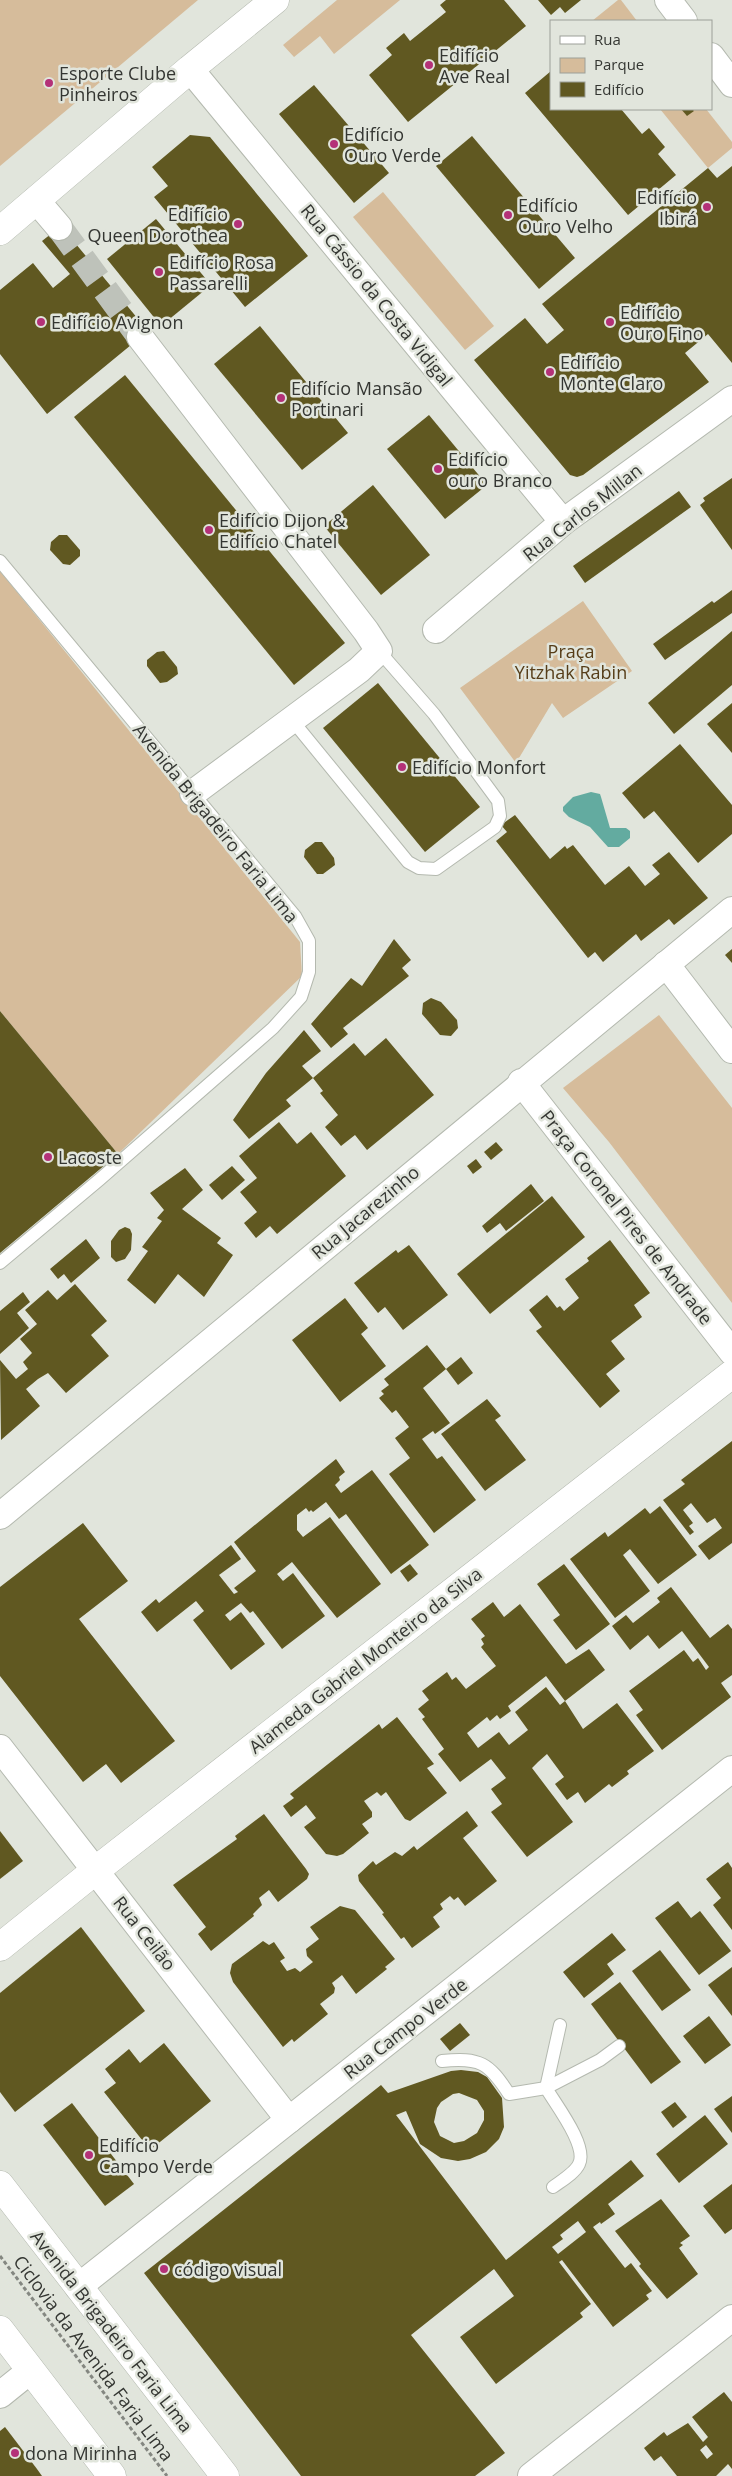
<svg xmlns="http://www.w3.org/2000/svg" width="732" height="2476" font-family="'Open Sans',sans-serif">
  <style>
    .green { fill: #d6bc9b }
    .water { fill: #63aba0 }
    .building { fill: #605821; fill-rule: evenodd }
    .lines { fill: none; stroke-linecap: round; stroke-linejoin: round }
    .minor-tunnel { stroke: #bec2ba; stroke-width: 26; stroke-dasharray: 26 13; stroke-linecap: butt }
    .service-casing { stroke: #b4b9af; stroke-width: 14 }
    .minor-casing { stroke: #b4b9af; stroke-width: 28 }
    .tertiary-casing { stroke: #b4b9af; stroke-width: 29 }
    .trunk-casing { stroke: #b4b9af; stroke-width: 29 }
    .path { stroke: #848781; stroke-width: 3; stroke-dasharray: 4 2.5; stroke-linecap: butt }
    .service { stroke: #fff; stroke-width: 12 }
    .minor { stroke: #fff; stroke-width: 26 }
    .tertiary { stroke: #fff; stroke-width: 28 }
    .trunk { stroke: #fff; stroke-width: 28 }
    .poi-dot { fill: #b43178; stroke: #e1e5dc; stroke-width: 2 }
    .labels { text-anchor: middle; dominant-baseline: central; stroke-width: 5; stroke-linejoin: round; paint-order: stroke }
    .poi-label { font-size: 18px; fill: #343632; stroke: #e1e5dc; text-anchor: start }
    .street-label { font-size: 18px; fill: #343632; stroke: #e1e5dc }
    .park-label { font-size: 18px; fill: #563d18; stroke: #e1e5dc }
  </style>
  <rect width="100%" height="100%" fill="#e1e5dc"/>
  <!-- green -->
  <g class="green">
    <path d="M0 0H198L0 166Z"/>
    <path d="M337 0H400L334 54 320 36 294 57 283 45Z"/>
    <path d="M618 0H621L637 21H592Z"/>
    <path d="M660 109H706L732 142V148L708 168Z"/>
    <path d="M383 192 494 326 465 350 353 217Z"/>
    <path d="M0 571 300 942 302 976 118 1154 0 1011Z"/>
    <path d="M583 601 632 671 563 718 552 703 516 763 460 688Z"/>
    <path d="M659 1015 732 1108V1303L609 1142 563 1088Z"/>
  </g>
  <!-- water -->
  <path class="water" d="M591 792 600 794 601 797 610 828H626L630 831V838L619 847H608L590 827 569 817 563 811V807L573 797Z"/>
  <!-- building -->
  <g class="building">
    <path d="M446 0H504L526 26 408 122 369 75 392 55 386 48 404 33 410 41 446 12 440 5Z"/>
    <path d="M538 0H581L565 13 560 7 551 15Z"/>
    <path d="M551 71V109H621L642 134 649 128 665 147 658 154 676 175 628 215 525 93Z"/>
    <path d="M314 85 389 173 354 203 279 114Z"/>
    <path d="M681 109H692L694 111 687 116Z"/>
    <path d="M190 135 210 137 308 256 245 307 154 197 168 186 152 167Z"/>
    <path d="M472 136 575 258 539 289 436 166Z"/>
    <path d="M732 166V363L708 334 685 353 709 382 583 475 577 477 570 475 474 360 525 318 547 344 564 330 542 304 708 168 717 178Z"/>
    <path d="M156 219 211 285 161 326 107 259Z"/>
    <path d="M61 226 148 331 47 414 0 354V290L33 263 53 288 70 274 42 241Z"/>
    <path d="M260 326 348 433 302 470 214 364Z"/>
    <path d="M125 375 345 643 294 685 74 417Z"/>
    <path d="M429 415 487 485 445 519 387 449Z"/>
    <path d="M732 478V550L700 505 705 501 703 498Z"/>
    <path d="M373 485 430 555 381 595 324 526Z"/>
    <path d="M679 491 691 507 585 583 573 566Z"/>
    <path d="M59 535H67L80 550V556L70 565 63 564 50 550 51 542Z"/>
    <path d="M732 590V613L665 660 653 644 712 601 714 603Z"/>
    <path d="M732 631V685L674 734 648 703Z"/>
    <path d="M164 651 177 667 178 674 167 682 160 683 147 666V660L157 652Z"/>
    <path d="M378 683 480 807 425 852 323 728Z"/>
    <path d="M732 703V753L707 724Z"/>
    <path d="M680 744 732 805V834L698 863 654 811 644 819 622 793Z"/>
    <path d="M515 815 550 859 565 846 567 849 573 845 605 885 629 866 645 886 660 874 652 865 669 852 708 898 674 925 669 919 641 941 636 934 603 962 595 952 588 958 496 841 507 832 501 825Z"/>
    <path d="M315 842H322L334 858 335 865 323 874H317L304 857 305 850Z"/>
    <path d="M394 939 411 960 402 968 409 976 343 1028 348 1034 331 1048 311 1024 351 978 362 986Z"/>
    <path d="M732 949V963L725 955Z"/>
    <path d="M431 998 441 1002 457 1020 458 1028 451 1036 440 1035 422 1014 423 1003Z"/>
    <path d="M0 1011 118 1154 0 1253Z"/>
    <path d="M304 1030 321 1051 302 1066 313 1078 286 1100 291 1106 249 1139 233 1120 266 1073Z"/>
    <path d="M386 1038 434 1095 367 1150 355 1135 341 1146 325 1127 338 1115 320 1093 323 1091 313 1078 354 1043 365 1056Z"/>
    <path d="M279 1122 297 1144 311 1132 346 1176 277 1234 270 1226 256 1238 244 1223 257 1212 240 1192 257 1178 239 1156Z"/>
    <path d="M496 1142 503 1150 491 1160 484 1152Z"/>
    <path d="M476 1159 482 1167 473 1174 467 1166Z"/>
    <path d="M232 1166 245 1180 222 1200 209 1185Z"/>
    <path d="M185 1168 203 1190 182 1209 221 1238 217 1243 233 1255 204 1297 178 1274 155 1304 127 1280 148 1251 142 1247 162 1221 157 1218 164 1210 150 1193Z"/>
    <path d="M531 1184 544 1201 506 1231 500 1223 487 1233 482 1226Z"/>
    <path d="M552 1196 585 1237 490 1314 457 1274Z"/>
    <path d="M125 1227 130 1229 132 1234 131 1250 125 1259 116 1262 111 1257V1241L119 1230Z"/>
    <path d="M86 1239 100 1258 71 1283 64 1274 58 1279 50 1269Z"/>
    <path d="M610 1240 650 1293 634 1305 642 1317 611 1341 625 1359 606 1374 620 1391 600 1408 536 1331 542 1327 529 1310 547 1295 557 1308 560 1306 564 1311 579 1298 565 1279 589 1261 587 1258Z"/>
    <path d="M409 1245 448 1295 403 1330 385 1307 378 1313 354 1283 396 1250 398 1253Z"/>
    <path d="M75 1284 107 1321 91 1335 109 1356 66 1393 48 1373 38 1379 26 1389 40 1406 1 1440 0 1360 16 1379 28 1369 23 1362 32 1353 20 1339 37 1324 25 1310 48 1290 57 1300Z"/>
    <path d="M23 1292 30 1302 17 1313 29 1328 0 1354V1311Z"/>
    <path d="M345 1298 368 1328 361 1334 386 1366 340 1402 292 1340Z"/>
    <path d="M427 1345 446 1369 423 1388 450 1423 435 1434 433 1431 422 1439 437 1459 442 1456 476 1500 434 1533 389 1474 410 1458 395 1438 409 1427 396 1410 392 1413 379 1398 384 1394 381 1391 389 1385 384 1379Z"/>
    <path d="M461 1357 473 1373 458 1385 446 1369Z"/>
    <path d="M487 1399 501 1416 495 1420 526 1460 485 1491 441 1434Z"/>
    <path d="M732 1441V1543L709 1560 698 1546 722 1528 715 1518 707 1523 691 1503 683 1510 693 1523 689 1526 694 1532 690 1535 663 1500 685 1484 681 1480Z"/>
    <path d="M336 1459 345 1472 339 1477 340 1480 335 1485 341 1493 372 1470 429 1545 391 1574 346 1514 339 1519 326 1502 313 1512 311 1510 309 1512 306 1508 297 1515V1530L303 1537 330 1517 381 1584 337 1618 292 1562 277 1574 283 1581 293 1573 325 1616 282 1649 253 1611 250 1613 241 1603 225 1615 230 1621 241 1612 265 1644 231 1670 193 1620 204 1611 196 1601 157 1632 141 1612 156 1599 159 1603 231 1545 241 1559 219 1575 234 1594 238 1592 234 1588 256 1571 234 1542Z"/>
    <path d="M660 1506 697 1555 658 1584 630 1549 623 1555 650 1591 615 1618 570 1559 605 1532 608 1537 645 1508 650 1514Z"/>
    <path d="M83 1523 128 1581 79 1619 175 1741 121 1783 106 1764 83 1782 0 1676V1587Z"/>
    <path d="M410 1564 418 1574 408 1582 400 1571Z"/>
    <path d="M564 1564 610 1624 576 1650 553 1620 560 1615 537 1584Z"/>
    <path d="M671 1587 710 1638 728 1624 732 1629V1675L721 1683 731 1697 662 1750 636 1715 643 1710 629 1691 684 1650 693 1662 698 1658 706 1670 709 1667 682 1631 659 1649 648 1635 630 1650 612 1626 626 1615 633 1623 660 1602 657 1598Z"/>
    <path d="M493 1602 504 1617 520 1604 566 1664 589 1649 605 1670 565 1701 583 1729 617 1703 654 1751 627 1771 629 1774 612 1787 609 1784 585 1803 578 1792 567 1800 555 1784 564 1777 547 1754 538 1762 532 1768 573 1822 527 1857 491 1812 502 1804 491 1789 506 1778 491 1759 460 1782 438 1754 444 1749 422 1719 425 1717 418 1709 429 1700 422 1691 447 1672 452 1680 456 1677 466 1689 496 1666 481 1647 484 1644 481 1639 485 1636 471 1619ZM546 1676 565 1701 560 1705 546 1687 515 1712 528 1730 509 1745 499 1732 478 1748 467 1733 487 1717 490 1721 497 1715 500 1719 511 1711 508 1706Z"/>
    <path d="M397 1717 434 1764 427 1768 447 1793 410 1821 405 1819 386 1792 381 1796 377 1792 364 1801 372 1812V1817L362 1824 369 1833 343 1854 337 1856 326 1854 304 1827 316 1818 306 1805 291 1817 283 1806 294 1798 290 1794 379 1724 382 1729Z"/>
    <path d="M467 1811 478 1826 463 1838 497 1881 465 1906 458 1897 454 1900 450 1896 440 1904 443 1909 433 1917 440 1927 412 1948 404 1937 401 1939 382 1914 384 1913 359 1881 358 1875 373 1861 376 1865 395 1852 402 1856 414 1846 417 1850Z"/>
    <path d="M264 1814 306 1869 309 1874 307 1879 278 1902 269 1890 259 1898 262 1905 253 1914 254 1916 211 1951 198 1934 206 1927 173 1885 237 1839 235 1836Z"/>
    <path d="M0 1831 23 1861 0 1879Z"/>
    <path d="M728 1862 732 1868V1930L713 1905 721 1898 706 1879Z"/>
    <path d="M678 1901 691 1918 700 1911 731 1951 699 1975 655 1918Z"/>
    <path d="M340 1906 355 1910 395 1959 385 1967 387 1969 356 1994 342 1975 332 1983 335 1988 334 1993 320 2004 328 2014 294 2042 292 2039 283 2047 233 1982 230 1973 232 1964 263 1941 269 1945 274 1942 285 1958 280 1961 287 1971 295 1968 300 1972 313 1962 307 1956 306 1949 319 1939 310 1927Z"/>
    <path d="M81 1927 145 2011 15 2112 0 2092V1993Z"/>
    <path d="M612 1933 626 1950 607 1964 614 1974 584 1998 563 1972Z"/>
    <path d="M660 1950 691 1990 662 2011 632 1971Z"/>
    <path d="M732 1967V2016L708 1985Z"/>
    <path d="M620 1982 681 2062 651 2084 591 2004Z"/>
    <path d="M709 2016 731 2045 705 2064 683 2036Z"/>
    <path d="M460 2023 470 2035 450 2051 440 2039Z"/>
    <path d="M164 2043 211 2101 150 2150 104 2092 116 2083 105 2069 129 2049 140 2063Z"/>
    <path d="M461 2070 478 2072 487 2077 502 2098 504 2127 499 2139 486 2152 470 2159 458 2161 441 2158 420 2144 406 2111 396 2115 506 2260 631 2160 644 2176 608 2204 615 2214 601 2224 600 2222 593 2227 625 2268 631 2263 652 2291 646 2295 649 2299 613 2327 562 2260 559 2262 591 2304 580 2313 583 2317 496 2384 460 2337 514 2296 494 2269 411 2335 505 2453 475 2476H301L144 2273 381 2085 388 2093 451 2071ZM459 2093 477 2100 484 2111V2120L477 2133 464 2141 454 2143 440 2136 434 2122 437 2108 441 2102 453 2094ZM578 2221 586 2232 558 2254 552 2247 563 2239 560 2235Z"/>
    <path d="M732 2096V2133L714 2109Z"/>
    <path d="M675 2102 687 2117 673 2128 661 2112Z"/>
    <path d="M72 2103 134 2184 105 2206 43 2125Z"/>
    <path d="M705 2115 728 2144 679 2183 656 2154Z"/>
    <path d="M732 2184V2229L725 2234 703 2206Z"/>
    <path d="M661 2199 690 2236 680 2243 683 2245 679 2248 698 2274 667 2299 639 2266 641 2264 615 2231Z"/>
    <path d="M724 2392 732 2402V2469L728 2464 716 2476H677L661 2456 654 2461 644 2448 664 2432 667 2436 688 2423 703 2442 708 2437 692 2417ZM706 2445 713 2454 707 2459 700 2450Z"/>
    <path d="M5 2427 37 2469 42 2476H0V2431Z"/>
  </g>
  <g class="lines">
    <!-- minor-tunnel -->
    <path class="minor-tunnel" d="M59 227 140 337"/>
    <!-- service casing -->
    <g class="service-casing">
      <g id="service">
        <path d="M0 561 295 916 309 941V972L301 997 273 1028 99 1180 0 1263"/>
        <path d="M292 720 408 862 419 868 436 869 495 827 500 816 498 801 434 714 379 651"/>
        <path d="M442 2061C480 2057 489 2063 509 2094L546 2088 600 2060 619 2046"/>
        <path d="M553 2187C561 2181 575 2173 579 2164 588 2146 556 2105 546 2088L560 2025"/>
      </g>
    </g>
    <!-- minor casing -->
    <g class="minor-casing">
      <g id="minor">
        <path d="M668 0 684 21"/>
        <path d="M711 56 732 84"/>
        <path d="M190 69 563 522"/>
        <path d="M36 200 59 227"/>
        <path d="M140 337 366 631 379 651 359 670 193 793"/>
        <path d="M436 630 563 522 732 399"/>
        <path d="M666 964 732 1050"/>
        <path d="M521 1082 732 1352"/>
        <path d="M0 1516 732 910"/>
        <path d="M0 1748 289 2120"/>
        <path d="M78 2287 732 1769"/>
        <path d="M0 2395 31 2370"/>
        <path d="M531 2476 732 2318"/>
      </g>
    </g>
    <!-- tertiary casing -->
    <g class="tertiary-casing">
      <g id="tertiary">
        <path d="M0 231 190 69 275 0"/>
        <path d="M0 1947 96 1870 732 1374"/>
      </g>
    </g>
    <!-- trunk casing -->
    <g class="trunk-casing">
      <g id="trunk">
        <path d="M0 2185 225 2476"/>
        <path d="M0 2330 112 2476"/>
      </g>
    </g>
    <!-- path -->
    <path class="path" d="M0 2256 167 2476"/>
    <!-- service -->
    <use href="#service" class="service"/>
    <!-- minor -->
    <use href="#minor" class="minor"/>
    <!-- tertiary -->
    <use href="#tertiary" class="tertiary"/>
    <!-- trunk -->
    <use href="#trunk" class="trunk"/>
  </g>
  <!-- markers -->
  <g class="poi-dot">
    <circle cx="429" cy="65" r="5"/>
    <circle cx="49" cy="83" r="5"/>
    <circle cx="334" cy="144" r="5"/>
    <circle cx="707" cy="207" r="5"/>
    <circle cx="508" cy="215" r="5"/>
    <circle cx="238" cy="224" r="5"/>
    <circle cx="159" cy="272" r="5"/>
    <circle cx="41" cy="322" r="5"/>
    <circle cx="610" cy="322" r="5"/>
    <circle cx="550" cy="372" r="5"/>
    <circle cx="281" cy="398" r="5"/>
    <circle cx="438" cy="469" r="5"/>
    <circle cx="209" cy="530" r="5"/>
    <circle cx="402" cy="767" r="5"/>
    <circle cx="48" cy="1157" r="5"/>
    <circle cx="89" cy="2155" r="5"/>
    <circle cx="164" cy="2269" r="5"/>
    <circle cx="15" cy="2453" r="5"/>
  </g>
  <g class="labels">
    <!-- poi labels -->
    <g class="poi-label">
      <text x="439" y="55">Edifício<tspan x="439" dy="21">Ave Real</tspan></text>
      <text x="59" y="73">Esporte Clube<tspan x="59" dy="21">Pinheiros</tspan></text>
      <text x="344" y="134">Edifício<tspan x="344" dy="21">Ouro Verde</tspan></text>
      <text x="697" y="197" text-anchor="end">Edifício<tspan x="697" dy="21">Ibirá</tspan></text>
      <text x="518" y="205">Edifício<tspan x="518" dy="21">Ouro Velho</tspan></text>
      <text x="228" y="214" text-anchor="end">Edifício<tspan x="228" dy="21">Queen Dorothea</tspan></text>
      <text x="169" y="262">Edifício Rosa<tspan x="169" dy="21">Passarelli</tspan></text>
      <text x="620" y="312">Edifício<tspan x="620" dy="21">Ouro Fino</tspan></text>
      <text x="51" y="322">Edifício Avignon</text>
      <text x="560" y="362">Edifício<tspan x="560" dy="21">Monte Claro</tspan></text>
      <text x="291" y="388">Edifício Mansão<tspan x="291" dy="21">Portinari</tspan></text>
      <text x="448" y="459">Edifício<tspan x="448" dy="21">ouro Branco</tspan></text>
      <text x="219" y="520">Edifício Dijon &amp;<tspan x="219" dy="21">Edifício Chatel</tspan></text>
      <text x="412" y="767">Edifício Monfort</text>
      <text x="58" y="1157">Lacoste</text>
      <text x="99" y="2145">Edifício<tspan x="99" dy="21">Campo Verde</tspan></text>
      <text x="174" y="2269">código visual</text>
      <text x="25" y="2453">dona Mirinha</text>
    </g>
    <!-- street labels -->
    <g class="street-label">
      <text transform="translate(377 295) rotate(51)">Rua Cássio da Costa Vidigal</text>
      <text transform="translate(582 512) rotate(-38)">Rua Carlos Millan</text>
      <text transform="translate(216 823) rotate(51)">Avenida Brigadeiro Faria Lima</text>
      <text transform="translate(365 1212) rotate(-40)">Rua Jacarezinho</text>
      <text transform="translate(627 1217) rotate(52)">Praça Coronel Pires de Andrade</text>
      <text transform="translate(365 1660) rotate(-38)">Alameda Gabriel Monteiro da Silva</text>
      <text transform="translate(145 1933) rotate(52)">Rua Ceilão</text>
      <text transform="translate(405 2028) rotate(-38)">Rua Campo Verde</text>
      <text transform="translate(112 2331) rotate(52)">Avenida Brigadeiro Faria Lima</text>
      <text transform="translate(94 2358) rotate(53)">Ciclovia da Avenida Faria Lima</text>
    </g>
    <!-- park labels -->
    <g class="park-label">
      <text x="571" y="651">Praça<tspan x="571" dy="21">Yitzhak Rabin</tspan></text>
    </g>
  </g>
  <!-- legend -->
  <rect x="550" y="20" width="162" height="90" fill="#e1e5dc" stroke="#9c9f98"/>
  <rect x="560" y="36" width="25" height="8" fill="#ffffff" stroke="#9c9f98"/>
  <text x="594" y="45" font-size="15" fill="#343632">Rua</text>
  <rect x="560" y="58" width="25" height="15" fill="#d6bc9b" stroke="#9c9f98"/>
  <text x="594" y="70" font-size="15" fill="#343632">Parque</text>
  <rect x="560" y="82" width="25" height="15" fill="#605821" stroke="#9c9f98"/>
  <text x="594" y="95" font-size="15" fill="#343632">Edifício</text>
</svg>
